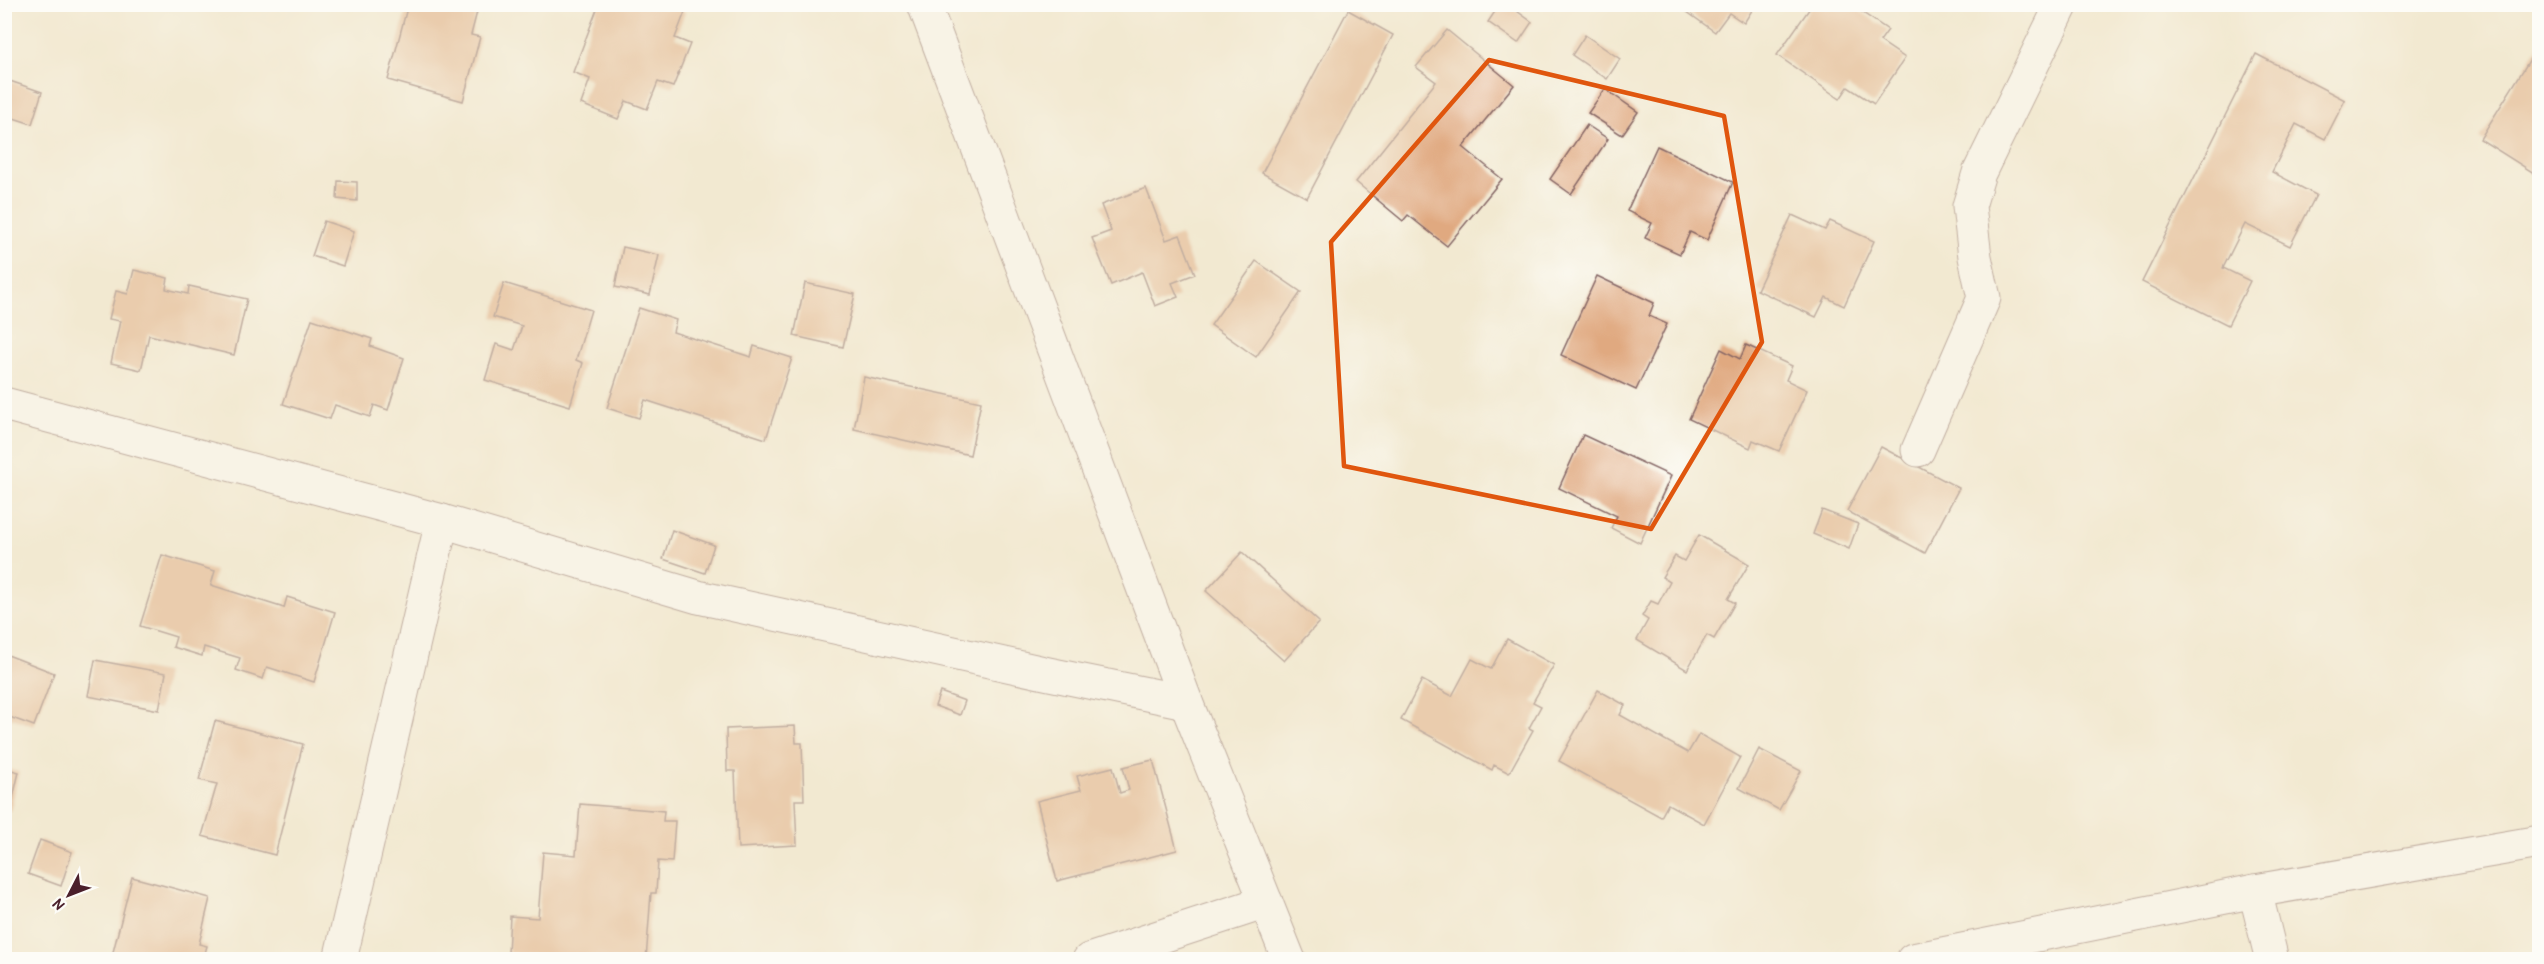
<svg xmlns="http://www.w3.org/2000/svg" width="2544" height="964" font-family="'Patrick Hand',sans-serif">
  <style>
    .building { fill: #e0a980 }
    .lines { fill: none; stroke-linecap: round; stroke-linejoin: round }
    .minor-casing { stroke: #856665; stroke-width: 35 }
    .minor { stroke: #fff; stroke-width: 33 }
    .marked { fill: none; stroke: #e0560e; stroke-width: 4.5; stroke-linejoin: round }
  </style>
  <rect width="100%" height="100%" fill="#fdfcf7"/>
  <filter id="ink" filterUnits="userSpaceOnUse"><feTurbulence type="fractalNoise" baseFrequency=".0167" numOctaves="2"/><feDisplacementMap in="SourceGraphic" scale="12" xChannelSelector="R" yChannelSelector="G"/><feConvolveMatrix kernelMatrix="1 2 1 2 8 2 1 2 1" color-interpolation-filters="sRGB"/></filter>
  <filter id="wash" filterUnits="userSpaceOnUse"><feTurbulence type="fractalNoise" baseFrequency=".008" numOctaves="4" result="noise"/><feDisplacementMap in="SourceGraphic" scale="24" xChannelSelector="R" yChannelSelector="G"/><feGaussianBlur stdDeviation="1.35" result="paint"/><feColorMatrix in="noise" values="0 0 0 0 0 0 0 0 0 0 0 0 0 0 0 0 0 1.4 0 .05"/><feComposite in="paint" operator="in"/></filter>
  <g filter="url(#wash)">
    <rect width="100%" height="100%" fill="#f2e9d1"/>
    <g id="blocks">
      <!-- building -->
      <g class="building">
        <path d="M408 4H479L471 35 480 37 463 101 388 80Z"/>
        <path d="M599 4H665L685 12 675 38 690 44 673 87 658 82 647 109 626 101 618 119 581 104 590 79 573 72Z"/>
        <path d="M1500 4H1507L1532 22 1518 43 1488 22Z"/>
        <path d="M1676 4H1756L1744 23 1729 13 1715 32Z"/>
        <path d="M1812 5H1851L1888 30 1880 41 1905 58 1874 104 1848 87 1840 99 1777 55Z"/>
        <path d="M1348 10 1393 35 1307 198 1262 173Z"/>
        <path d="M1447 30 1514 85 1463 147 1502 179 1447 246 1408 215 1403 221 1356 182 1436 82 1416 67Z"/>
        <path d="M1585 35 1620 59 1607 79 1572 55Z"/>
        <path d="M2540 43V177L2480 139Z"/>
        <path d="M2256 54 2345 100 2325 139 2296 124 2272 172 2316 195 2290 246 2245 224 2223 268 2250 281 2228 325 2142 282Z"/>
        <path d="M4 79 42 92 32 124 4 115Z"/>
        <path d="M1605 89 1638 112 1622 135 1588 113Z"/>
        <path d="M1587 125 1608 139 1571 194 1550 179Z"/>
        <path d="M1657 146 1733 182 1707 240 1690 232 1680 254 1645 238 1652 223 1627 211Z"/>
        <path d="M338 181 357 182V201L337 199Z"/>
        <path d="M1146 188 1166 240 1180 235 1195 274 1172 283 1178 297 1155 306 1142 272 1111 285 1092 238 1111 231 1101 205Z"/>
        <path d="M1792 215 1825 230 1830 221 1874 241 1844 306 1826 297 1816 317 1757 290Z"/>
        <path d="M324 221 354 231 343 266 312 256Z"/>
        <path d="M623 247 659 255 650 295 615 287Z"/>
        <path d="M1256 261 1301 292 1256 357 1211 325Z"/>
        <path d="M134 270 168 278 166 289 188 294 189 286 247 299 234 355 149 335 141 370 111 363 120 321 109 319 116 291 128 294Z"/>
        <path d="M1597 276 1654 303 1649 316 1667 324 1636 390 1561 355Z"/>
        <path d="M504 283 591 310 576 360 583 363 570 406 485 380 496 344 514 350 522 326 493 317Z"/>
        <path d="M805 283 855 294 843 347 794 336Z"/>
        <path d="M639 308 676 320 673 332 751 357 754 346 792 358 766 439 645 400 639 418 607 408Z"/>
        <path d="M312 319 372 339 370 346 404 358 388 410 374 405 370 417 335 405 330 419 283 404Z"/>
        <path d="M1746 345 1792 366 1786 380 1807 390 1779 451 1753 440 1750 448 1689 419 1721 349 1740 359Z"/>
        <path d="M864 377 981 402 970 455 854 429Z"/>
        <path d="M1583 435 1671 476 1640 543 1611 528 1617 516 1559 488Z"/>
        <path d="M1881 447 1959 488 1925 553 1847 511Z"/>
        <path d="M1822 510 1858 524 1849 549 1813 534Z"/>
        <path d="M672 530 714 545 705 573 663 559Z"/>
        <path d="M1699 535 1749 564 1728 599 1735 603 1714 639 1707 635 1687 670 1637 640 1648 620 1642 616 1651 601 1658 604 1670 582 1662 577 1675 556 1684 561Z"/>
        <path d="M1242 552 1319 622 1284 661 1206 591Z"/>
        <path d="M162 555 215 571 211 585 284 608 287 597 335 612 314 682 267 667 263 679 236 670 240 658 204 647 202 656 173 647 176 637 140 626Z"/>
        <path d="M1507 639 1554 665 1533 702 1541 706 1529 728 1533 730 1509 773 1494 765 1492 770 1401 720 1422 680 1452 696 1472 659 1491 669Z"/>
        <path d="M5 654 54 673 34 726 4 715Z"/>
        <path d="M95 660 166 673 159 710 88 696Z"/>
        <path d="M1598 690 1625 705 1620 715 1688 753 1699 734 1740 757 1704 824 1668 804 1661 817 1559 761Z"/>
        <path d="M940 692 965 701 960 715 935 706Z"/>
        <path d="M215 721 303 744 275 855 202 836 217 784 199 780Z"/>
        <path d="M795 726 796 743H802L804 800H795L797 845 738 848 735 771H727L726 729Z"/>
        <path d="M1759 749 1801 771 1779 810 1739 788Z"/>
        <path d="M1153 760 1177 850 1057 881 1037 801 1081 790 1077 776 1113 767 1120 793 1129 790 1123 767Z"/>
        <path d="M4 768 19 772 10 811 4 810Z"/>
        <path d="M580 804 664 811 663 821H675L672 862 658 861 656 893H651L646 960H582L508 953 510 916 538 918 543 852 576 855Z"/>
        <path d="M40 840 72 852 61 886 28 874Z"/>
        <path d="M132 877 210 898 199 944 207 946 203 960H111Z"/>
      </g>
    </g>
  </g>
  <g filter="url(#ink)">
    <use href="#blocks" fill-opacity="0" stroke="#856665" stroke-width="1.5"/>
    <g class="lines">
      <!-- minor casing -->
      <g class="minor-casing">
        <g id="minor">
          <path d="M924 4 1186 702 1289 960"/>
          <path d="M4 404 442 521 698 597 1049 674 1186 702"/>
          <path d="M1918 450 1984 298 1975 257 1969 206 1979 173 2062 4"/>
          <path d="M2255 891 2272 960"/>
          <path d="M340 960 442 521"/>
          <path d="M1089 960 1266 902"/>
          <path d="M1913 960 2255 891 2540 842"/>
        </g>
      </g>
      <!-- minor -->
      <use href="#minor" class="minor"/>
    </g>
  </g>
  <!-- marked area -->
  <path d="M0 0H2544V964H0ZM1489 60 1724 116 1762 342 1651 529 1344 466 1331 242Z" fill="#f2e9d1" fill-opacity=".55" fill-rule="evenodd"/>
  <path class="marked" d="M1489 60 1724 116 1762 342 1651 529 1344 466 1331 242Z"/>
  <!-- margin -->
  <rect width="2544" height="964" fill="none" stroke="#fdfcf7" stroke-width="24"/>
  <!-- north arrow -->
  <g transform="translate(69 895) rotate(228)" stroke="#fdfcf7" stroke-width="4.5" paint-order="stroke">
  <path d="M0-4.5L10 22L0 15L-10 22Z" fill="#4a1f2b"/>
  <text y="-9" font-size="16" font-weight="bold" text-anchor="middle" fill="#4a1f2b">N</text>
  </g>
</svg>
